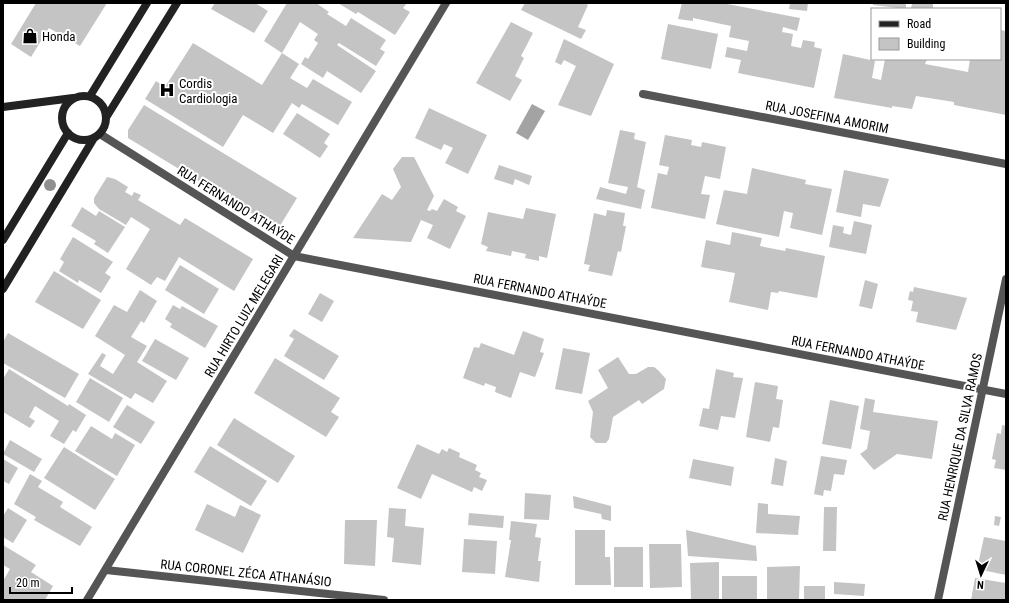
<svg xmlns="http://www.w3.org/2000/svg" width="1009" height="603" font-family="'Roboto Condensed',sans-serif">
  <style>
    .water { fill: #a3a3a3 }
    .building { fill: #c4c4c4 }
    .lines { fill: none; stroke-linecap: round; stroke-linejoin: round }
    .street { stroke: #555; stroke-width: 8 }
    .secondary { stroke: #222; stroke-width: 8 }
    .tree { fill: #8f8f8f }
    .labels { text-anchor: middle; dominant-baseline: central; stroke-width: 4; stroke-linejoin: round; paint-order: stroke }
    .poi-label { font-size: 13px; fill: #000; stroke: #fff; text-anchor: start }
    .street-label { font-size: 13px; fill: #000; stroke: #fff }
  </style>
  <rect width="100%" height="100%" fill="#fff"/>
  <!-- water -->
  <path class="water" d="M532 104 545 111 528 140 516 133Z"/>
  <!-- building -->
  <g class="building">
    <path d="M36 3H107L80 46 49 28 31 57 11 44Z"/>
    <path d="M215 3H255L268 11 254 33 211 9Z"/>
    <path d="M287 3H316L329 12 327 14 346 26 351 18 386 40 380 49 385 52 376 66 339 43 337 45 376 71 361 93 327 71 323 78 301 64 305 57 308 59 318 43 314 40 318 34 300 22 282 53 299 64 290 78 307 88 313 79 352 102 338 125 302 104 299 108 292 103 273 133 243 115 223 147 145 99 156 81 165 87 193 43 262 85 282 53 264 41Z"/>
    <path d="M338 3H407L403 8 410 12 395 35 358 12 356 14Z"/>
    <path d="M525 3H585L588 5 578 27 586 30 581 39 521 10Z"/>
    <path d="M682 3H722L800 18 797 31 783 27 782 32 793 34 791 46 801 48 803 40 815 42 814 47 822 49 814 88 738 73 741 60 725 57 727 47 747 51 749 41 729 37 731 26 693 18V21L678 19Z"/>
    <path d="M790 3H808L807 11 789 9Z"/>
    <path d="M873 3H906V9L873 5Z"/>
    <path d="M912 3H933V9H911Z"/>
    <path d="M511 22 533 33 521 56 524 58 515 76 522 80 510 101 476 83Z"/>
    <path d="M668 24 718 34 711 69 661 59Z"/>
    <path d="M1000 30 1006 31V115L954 105V102L916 96 912 109 892 106V108L834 98 843 54 875 61 872 78 881 80 885 59H927L925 64 968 72 970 59H1000Z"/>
    <path d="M564 39 614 64 591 116 558 105 576 66 564 60 561 65 555 62Z"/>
    <path d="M144 105 297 198 278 229 128 138V130Z"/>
    <path d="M429 108 487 135 468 174 445 163 453 148 444 144 441 150 415 138Z"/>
    <path d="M297 113 330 134 324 143 328 146 320 158 283 134Z"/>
    <path d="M620 130 635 133 634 139 646 142 637 187 645 190 641 209 596 199 600 187 626 194 628 187 608 183Z"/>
    <path d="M665 135 692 140 691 145 701 147 702 142 726 147 720 179 705 176 701 194 710 195 705 219 651 208 658 173 667 175 669 167 659 165Z"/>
    <path d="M402 157H414L434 196 427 210 430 211 432 209 437 211 444 199 458 207 456 211 466 216 450 249 427 238 433 225 421 220 411 242 353 238 382 194 392 200 401 187 393 169Z"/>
    <path d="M499 165 532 176 529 185 515 179 513 185 494 179Z"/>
    <path d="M752 168 806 180 805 184 832 189 822 235 790 228 793 213 784 211 779 237 716 224 724 190 747 194Z"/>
    <path d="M844 170 889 179 880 207 863 204 861 217 836 212Z"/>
    <path d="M107 177 115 179 128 187 125 192 132 196 134 192 141 195 138 200 180 225 185 218 253 259 234 291 179 257 165 281 157 277 151 285 126 269 150 229 131 217 126 225 99 209 94 203V198Z"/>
    <path d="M82 207 96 216 99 211 125 227 108 253 94 244 96 241 71 226Z"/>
    <path d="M526 208 556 214 547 258 539 256V261L525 258 526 254 512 251 511 256 486 251 488 247 481 244 488 212 523 219Z"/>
    <path d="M607 210 625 213 623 226H626L621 252 618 251 612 276 588 271 590 265 584 264 594 213 606 216Z"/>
    <path d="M854 221 872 225 866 254 829 247 833 225 844 227 843 233 851 235Z"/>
    <path d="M732 232 762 238 760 246 785 251 786 248 825 256 817 298 779 291 778 293 771 292 768 310 729 302 735 273 701 267 706 240 730 245Z"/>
    <path d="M73 237 113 262 105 273 111 277 101 293 79 280 78 283 59 271 64 262 60 259Z"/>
    <path d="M180 265 219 289 204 314 165 290Z"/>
    <path d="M54 271 101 300 83 329 35 302Z"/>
    <path d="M865 280 878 284 872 309 859 306Z"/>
    <path d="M914 287 967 298 956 330 916 322 918 312 911 311 913 301 908 300 910 291 913 292Z"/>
    <path d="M140 290 157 301 144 323 141 321 131 337 147 346 137 362 167 381 153 403 135 393 131 399 88 374 102 353 106 355 100 366 113 374 125 355 95 336 114 305 127 312Z"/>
    <path d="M320 293 334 301 322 322 308 314Z"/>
    <path d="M173 305 180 309 182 306 218 326 205 348 170 327 172 324 165 319Z"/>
    <path d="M294 329 339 356 324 380 284 356 294 339 289 336Z"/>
    <path d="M523 331 544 339 540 352 544 353 535 377 520 372 511 398 495 392 496 387 485 383 484 386 463 378 474 347 479 348 481 343 514 355Z"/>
    <path d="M8 333 79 374 65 398 3 363V342Z"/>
    <path d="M155 339 189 358 176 380 142 361Z"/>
    <path d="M563 348 590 353 582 394 555 389Z"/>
    <path d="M618 357 629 374H636L648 367H654L658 370 666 379 664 389 642 404 639 400 613 417 609 439 606 443H596L590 437 593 412 588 401 608 388 598 370Z"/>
    <path d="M275 358 340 398 331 412 339 417 326 437 254 393Z"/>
    <path d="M9 369 68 406 69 404 86 415 76 432 73 430 64 444 50 436 59 421 35 406 29 417 35 421 30 428 3 412V379Z"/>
    <path d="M716 369 734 373 733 377 743 378 735 418 721 416 718 430 699 426 703 408 709 409Z"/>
    <path d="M90 378 123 398 109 422 76 402Z"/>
    <path d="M755 382 778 386 776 399 783 400 779 428 773 427 770 442 746 437Z"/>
    <path d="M865 398 875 400 873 412 938 421 932 459 897 454 874 470 860 454 867 449 870 431 860 429Z"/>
    <path d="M830 400 859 406 851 449 822 444Z"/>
    <path d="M127 405 155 422 141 444 113 427Z"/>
    <path d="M234 418 295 456 278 483 217 445Z"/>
    <path d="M1002 425 1006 426V470L994 468 996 460 992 459 997 433 1001 434Z"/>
    <path d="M91 426 112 439 115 433 135 445 117 476 75 451Z"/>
    <path d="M10 440 42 459 34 472 3 454Z"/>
    <path d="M417 444 439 454 442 449 447 452 449 448 460 453 459 457 477 465 475 470 481 473 479 477 487 480 482 491 474 487 472 492 432 474 421 499 397 488Z"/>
    <path d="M210 446 267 481 251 506 194 472Z"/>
    <path d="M64 447 115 479 95 510 44 478Z"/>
    <path d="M821 456 847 460 844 475 834 474 831 491 824 490 823 496 814 494Z"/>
    <path d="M775 458 787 461 783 486 771 484Z"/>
    <path d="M3 459 18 468 9 484 3 481Z"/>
    <path d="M693 459 734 467 731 486 689 478Z"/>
    <path d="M30 474 42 481 38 487 63 502 60 507 92 527 80 546 34 520 36 517 14 504Z"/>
    <path d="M525 493 551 495 549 520 524 519Z"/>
    <path d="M573 496 611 506V521L602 519 601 514 574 508Z"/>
    <path d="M758 503 768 504V514L800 516 798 535 756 533Z"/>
    <path d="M207 504 235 517 240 505 261 515 243 553 195 530Z"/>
    <path d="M824 507H837L836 551H823Z"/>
    <path d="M8 508 27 520 13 543 3 537V516Z"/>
    <path d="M389 508 406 509 405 526 424 528 421 565 392 562 394 538 387 537Z"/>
    <path d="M469 513 504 516 503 528 468 525Z"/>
    <path d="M995 516 1001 517 999 526 994 525Z"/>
    <path d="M345 520H377L375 566 344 564Z"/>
    <path d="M511 521 537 524 535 537 541 538 538 561H541L539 582 505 577 511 540H509Z"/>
    <path d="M575 530H605V557H610L611 585H575Z"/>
    <path d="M686 530 756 546 757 561 688 556Z"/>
    <path d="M984 537 1006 541V575L977 569Z"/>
    <path d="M464 539 497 541 495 574 462 572Z"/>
    <path d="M649 544H681L682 587 650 588Z"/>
    <path d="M3 545 36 565 31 572 53 586 45 600H3V581L10 569 3 565Z"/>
    <rect x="614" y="547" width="29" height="40"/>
    <path d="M719 562V600H691L690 563Z"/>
    <path d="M800 566 799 600H767V567Z"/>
    <rect x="722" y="576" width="35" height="24"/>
    <path d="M975 578 1006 583V600H971Z"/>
    <path d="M834 582 865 584 864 596 834 594Z"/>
    <rect x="804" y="586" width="21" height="14"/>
  </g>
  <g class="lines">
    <!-- street -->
    <g class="street">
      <path d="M643 94 1006 164"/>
      <path d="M100 134 294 256 1006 394"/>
      <path d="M106 570 384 600"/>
      <path d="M87 600 446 3"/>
      <path d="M938 600 1006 279"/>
    </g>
    <!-- secondary -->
    <g class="secondary">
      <circle cx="84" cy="118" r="22"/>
      <path d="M90 96 147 3"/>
      <path d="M3 107 73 98"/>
      <path d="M107 116 177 3"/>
      <path d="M3 240 68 133"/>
      <path d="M3 289 94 138"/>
    </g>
  </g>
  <!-- trees -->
  <circle class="tree" cx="50" cy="185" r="6"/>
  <!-- icons -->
  <defs>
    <g id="shop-bare" transform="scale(1.2)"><path d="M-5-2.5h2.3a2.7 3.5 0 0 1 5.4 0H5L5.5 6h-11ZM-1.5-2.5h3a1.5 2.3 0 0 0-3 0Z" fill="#000" stroke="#fff" stroke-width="2.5" paint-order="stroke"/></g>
    <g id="hospital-bare" transform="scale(1.2)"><path d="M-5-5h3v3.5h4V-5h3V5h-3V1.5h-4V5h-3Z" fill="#000" stroke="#fff" stroke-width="2.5" paint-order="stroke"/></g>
  </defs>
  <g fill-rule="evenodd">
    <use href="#shop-bare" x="30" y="36"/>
    <use href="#hospital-bare" x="167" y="90"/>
  </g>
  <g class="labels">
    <!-- poi labels -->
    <g class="poi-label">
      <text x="42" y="36">Honda</text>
      <text x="179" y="83">Cordis<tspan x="179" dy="15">Cardiologia</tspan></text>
    </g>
    <!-- street labels -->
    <g class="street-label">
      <text transform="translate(827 117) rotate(11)">RUA JOSEFINA AMORIM</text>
      <text transform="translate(236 205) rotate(32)">RUA FERNANDO ATHAÝDE</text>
      <text transform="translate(540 291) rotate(11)">RUA FERNANDO ATHAÝDE</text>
      <text transform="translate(244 316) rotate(-59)">RUA HIRTO LUIZ MELEGARI</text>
      <text transform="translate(858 353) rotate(11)">RUA FERNANDO ATHAÝDE</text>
      <text transform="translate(960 437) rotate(-78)">RUA HENRIQUE DA SILVA RAMOS</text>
      <text transform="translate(246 573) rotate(6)">RUA CORONEL ZÉCA ATHANÁSIO</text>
    </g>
  </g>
  <!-- border -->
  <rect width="1009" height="603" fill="none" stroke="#000000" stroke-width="8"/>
  <!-- legend -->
  <rect x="871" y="8" width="130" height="52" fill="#ffffff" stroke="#999999"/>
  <rect x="879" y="21" width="20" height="6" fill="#222222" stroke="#999999"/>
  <text x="907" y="28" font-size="12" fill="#000000">Road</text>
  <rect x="879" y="38" width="20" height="12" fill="#c4c4c4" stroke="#999999"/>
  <text x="907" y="48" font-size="12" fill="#000000">Building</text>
  <!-- north arrow -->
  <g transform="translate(981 575) rotate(184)" stroke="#ffffff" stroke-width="3" paint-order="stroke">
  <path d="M0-3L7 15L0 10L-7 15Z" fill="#000000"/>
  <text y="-6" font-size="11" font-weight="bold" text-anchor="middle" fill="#000000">N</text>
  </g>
  <!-- scale -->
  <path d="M10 587v6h62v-6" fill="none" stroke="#000000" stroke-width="2"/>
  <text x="16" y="587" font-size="12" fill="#000000" stroke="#ffffff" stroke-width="3" paint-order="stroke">20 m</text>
</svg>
